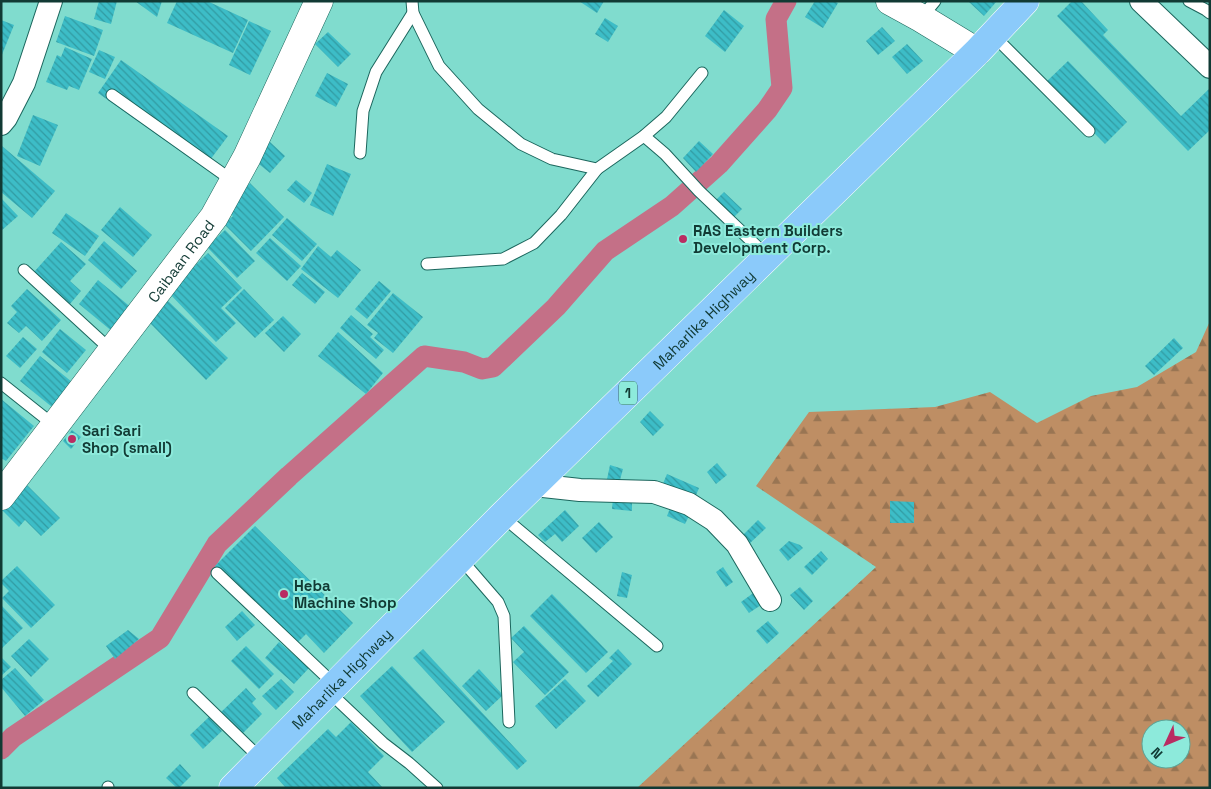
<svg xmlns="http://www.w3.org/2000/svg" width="1211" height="789" font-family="'Space Grotesk',sans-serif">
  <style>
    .forest { fill: url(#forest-firs); fill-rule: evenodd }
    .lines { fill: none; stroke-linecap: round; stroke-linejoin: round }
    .canal { stroke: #c47087; stroke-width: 21 }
    .building { fill: url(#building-back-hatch) }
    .service-casing { stroke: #1b665d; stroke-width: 13 }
    .minor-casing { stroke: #1b665d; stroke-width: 24 }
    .tertiary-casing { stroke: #1b665d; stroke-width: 29 }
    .trunk-casing { stroke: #fff; stroke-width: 29 }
    .service { stroke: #fff; stroke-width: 11 }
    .minor { stroke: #fff; stroke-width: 22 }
    .tertiary { stroke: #fff; stroke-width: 28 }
    .trunk { stroke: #8bcafa; stroke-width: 28 }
    .poi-dot { fill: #b92c62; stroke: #8deadb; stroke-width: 2 }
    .labels { text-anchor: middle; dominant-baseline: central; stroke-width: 4; stroke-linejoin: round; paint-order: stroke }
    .shield { fill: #8deadb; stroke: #366f66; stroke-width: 1 }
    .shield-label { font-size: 14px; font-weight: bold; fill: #113a34 }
    .poi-label { font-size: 15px; font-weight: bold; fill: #113a34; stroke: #8deadb; text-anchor: start }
    .street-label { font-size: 15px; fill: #113a34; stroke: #8deadb }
  </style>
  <defs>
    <pattern id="forest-firs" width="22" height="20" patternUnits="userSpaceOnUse" patternTransform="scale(1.25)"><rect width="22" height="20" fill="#be8e64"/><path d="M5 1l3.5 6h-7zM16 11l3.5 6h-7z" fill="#997553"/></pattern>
    <pattern id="building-back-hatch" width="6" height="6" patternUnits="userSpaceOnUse" patternTransform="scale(1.25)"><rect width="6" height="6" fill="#3dbdc7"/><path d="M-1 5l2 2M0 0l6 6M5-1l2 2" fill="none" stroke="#329ba2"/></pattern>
  </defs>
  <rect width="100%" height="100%" fill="#80dcce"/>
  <!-- forest -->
  <path class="forest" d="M1210 321V788H637L876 567 756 486 809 412 935 407 990 392 1037 423 1091 396 1137 387 1196 352ZM1151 729H1181V759H1151Z"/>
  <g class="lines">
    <!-- canal -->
    <path class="canal" d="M1 749 13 737 160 638 217 544 289 476 424 356 464 362 482 369 493 367 556 307 605 251 672 206 719 164 767 110 782 88 776 19 786 1"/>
  </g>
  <!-- building -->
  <g class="building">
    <path d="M99 1H117L111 24 94 19Z"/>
    <path d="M135 1H162L157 17Z"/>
    <path d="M177 1H207L248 20 233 53 167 23Z"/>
    <path d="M579 1H604L597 13Z"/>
    <path d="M815 1H834L838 3 823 28 805 17Z"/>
    <path d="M968 1H997L984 16Z"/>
    <path d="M1072 1H1081L1108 30 1103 35 1181 116 1210 88V130L1188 151 1057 16Z"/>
    <path d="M724 10 744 26 725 52 705 36Z"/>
    <path d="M65 16 103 30 94 56 56 42Z"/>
    <path d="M605 18 618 26 608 42 595 34Z"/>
    <path d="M1 20 14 25 1 57Z"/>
    <path d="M249 21 271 31 250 75 229 65Z"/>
    <path d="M882 27 895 41 878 55 866 41Z"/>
    <path d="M328 32 351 54 338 67 315 44Z"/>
    <path d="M907 44 923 61 907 74 892 57Z"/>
    <path d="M65 47 92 59 79 90 69 86 67 90 46 82 57 55 61 57Z"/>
    <path d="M99 50 115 57 105 79 89 72Z"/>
    <path d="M121 60 228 136 204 168 98 93Z"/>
    <path d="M1068 61 1127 122 1105 144 1045 83Z"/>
    <path d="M327 73 348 84 336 107 315 96Z"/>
    <path d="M33 115 58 125 40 166 17 156Z"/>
    <path d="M699 141 713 154 696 172 683 158Z"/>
    <path d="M270 142 285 156 270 173 254 160Z"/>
    <path d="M2 146 55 191 32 218 1 192V147Z"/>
    <path d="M327 164 351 174 333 216 310 205Z"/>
    <path d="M296 180 312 193 304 203 287 190Z"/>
    <path d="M250 183 284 217 251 251 224 224 233 216 225 208Z"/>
    <path d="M724 192 742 209 734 217 716 200Z"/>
    <path d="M1 198 18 216 1 231Z"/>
    <path d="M120 207 152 235 133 257 101 230Z"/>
    <path d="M66 213 99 236 85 256 52 233Z"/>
    <path d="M287 218 317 244 302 261 272 235Z"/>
    <path d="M225 230 255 261 237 278 207 247Z"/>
    <path d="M270 238 301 266 287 281 256 253Z"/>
    <path d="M104 241 137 271 121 289 88 260Z"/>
    <path d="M61 242 86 264 70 281 81 291 70 304 34 272Z"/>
    <path d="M318 246 331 257 337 250 361 270 338 298 301 269Z"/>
    <path d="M208 253 242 288 221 308 236 323 216 342 168 292Z"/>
    <path d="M302 273 325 292 315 304 292 285Z"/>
    <path d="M98 280 133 309 113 332 79 304Z"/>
    <path d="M379 281 391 291 367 319 355 309Z"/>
    <path d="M27 289 61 320 42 341 26 326 19 333 7 323 17 312 11 306Z"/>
    <path d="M244 289 274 320 255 338 225 308Z"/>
    <path d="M393 293 423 317 393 353 374 338 378 333 367 325Z"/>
    <path d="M168 301 228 358 206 380 149 322Z"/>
    <path d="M351 315 373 334 370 337 384 350 376 359 340 328Z"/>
    <path d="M283 316 301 334 284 352 265 333Z"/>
    <path d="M60 329 86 350 67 373 42 352Z"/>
    <path d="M338 332 383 373 366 394 318 356Z"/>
    <path d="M23 337 37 349 20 368 6 356Z"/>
    <path d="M1174 338 1183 348 1154 375 1145 366Z"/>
    <path d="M40 356 72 382 52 407 20 381Z"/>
    <path d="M1 399 34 426 6 461 1 458Z"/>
    <path d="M650 411 664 425 653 436 640 422Z"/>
    <path d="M72 430 81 437 71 449 63 441Z"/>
    <path d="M717 463 727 475 716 484 707 472Z"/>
    <path d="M610 465 623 469 618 487 606 484Z"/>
    <path d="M667 474 699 488 694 500 662 486Z"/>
    <path d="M25 483 60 518 41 536 25 520 19 527 1 509Z"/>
    <path d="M613 498 632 499V511L612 509Z"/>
    <path d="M890 501 914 502V523H890Z"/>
    <path d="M672 503 691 512 685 524 667 516Z"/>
    <path d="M565 510 579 526 562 542 555 534 545 542 538 535Z"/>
    <path d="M758 520 766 528 749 544 742 536Z"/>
    <path d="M599 522 613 537 596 553 582 538Z"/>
    <path d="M255 526 353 623 324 653 306 634 295 645 215 566Z"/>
    <path d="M789 541 800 545 803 548 788 561 779 550Z"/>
    <path d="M821 551 828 559 812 575 804 567Z"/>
    <path d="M17 566 55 605 31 628 2 598 9 591 1 583V581Z"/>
    <path d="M723 567 733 582 726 587 716 572Z"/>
    <path d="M622 572 632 575 627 598 617 596Z"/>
    <path d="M800 587 813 601 804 610 790 595Z"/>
    <path d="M756 591 764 603 749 613 741 602Z"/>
    <path d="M552 594 608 652 586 673 530 616Z"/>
    <path d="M1 605 23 628 1 649Z"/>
    <path d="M242 611 255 625 237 641 225 627Z"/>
    <path d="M768 621 779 633 767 644 756 631Z"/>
    <path d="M524 626 569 672 545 695 513 662 524 652 511 638Z"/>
    <path d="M128 630 139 639 115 659 106 646Z"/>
    <path d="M29 639 49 659 31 677 11 656Z"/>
    <path d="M279 642 309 668 294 684 265 658Z"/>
    <path d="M246 646 274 674 259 689 231 661Z"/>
    <path d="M423 649 527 761 517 770 413 658Z"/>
    <path d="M618 649 632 664 598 697 587 686 613 661 609 658Z"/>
    <path d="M1 657 11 667 1 676Z"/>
    <path d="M392 666 445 722 412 752 360 696Z"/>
    <path d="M15 668 44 700 25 716 1 687V680Z"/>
    <path d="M479 669 503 695 486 711 462 686Z"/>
    <path d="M281 679 294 692 276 710 262 696Z"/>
    <path d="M565 679 586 701 556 729 535 706Z"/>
    <path d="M246 688 256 699 252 703 262 714 242 734 217 716Z"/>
    <path d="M209 717 222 731 203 749 190 735Z"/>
    <path d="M351 722 384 756 368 772 383 788H286L277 778 328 729 336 737Z"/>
    <path d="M180 764 191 776 179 788H177L166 778Z"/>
  </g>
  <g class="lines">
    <!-- service casing -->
    <g class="service-casing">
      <g id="service">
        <path d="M412 1 413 13 439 66 478 109 521 144 552 159 597 169 644 136 666 117 702 73"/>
        <path d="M1189 1 1206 10 1210 13"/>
        <path d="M921 18 935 1"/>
        <path d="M993 35 1089 131"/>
        <path d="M112 95 233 181"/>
        <path d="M644 136 665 154 699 191 767 256"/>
        <path d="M360 153 363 111 376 72 413 13"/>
        <path d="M427 264 503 259 534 243 561 215 597 169"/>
        <path d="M24 270 112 351"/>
        <path d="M1 383 55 426"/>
        <path d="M502 516 657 646"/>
        <path d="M460 558 498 602 504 616 509 722"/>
        <path d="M217 573 335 685"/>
        <path d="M328 691 383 743 409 763 437 788"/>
        <path d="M193 693 261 759"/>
        <path d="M108 787V788"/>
      </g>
    </g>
    <!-- minor casing -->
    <g class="minor-casing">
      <g id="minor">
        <path d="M1141 1 1210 67"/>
        <path d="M1 124 6 118 24 83 51 1"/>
        <path d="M534 485 580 490 654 492 689 504 714 520 737 544 770 600"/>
      </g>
    </g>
    <!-- tertiary casing -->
    <g class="tertiary-casing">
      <g id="tertiary">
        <path d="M890 1 921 18 977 52"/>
        <path id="s1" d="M1 496 214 217 247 157 319 1"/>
      </g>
    </g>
    <!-- trunk casing -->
    <g class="trunk-casing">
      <g id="trunk">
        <path id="s2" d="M233 788 502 516 977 52 1025 1"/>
      </g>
    </g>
    <!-- service -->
    <use href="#service" class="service"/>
    <!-- minor -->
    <use href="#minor" class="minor"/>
    <!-- tertiary -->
    <use href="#tertiary" class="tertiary"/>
    <!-- trunk -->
    <use href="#trunk" class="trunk"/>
  </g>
  <!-- markers -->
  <g class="poi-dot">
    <circle cx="683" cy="239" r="5"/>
    <circle cx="72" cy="439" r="5"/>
    <circle cx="284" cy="594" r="5"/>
  </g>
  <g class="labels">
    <!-- shield labels -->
    <rect class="shield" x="619" y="381.5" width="18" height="23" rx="4"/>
    <g class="shield-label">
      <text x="628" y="393">1</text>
    </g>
    <!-- poi labels -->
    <g class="poi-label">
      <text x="693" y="230">RAS Eastern Builders<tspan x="693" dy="17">Development Corp.</tspan></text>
      <text x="82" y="430">Sari Sari<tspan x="82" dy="17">Shop (small)</tspan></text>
      <text x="294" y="585">Heba<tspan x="294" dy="17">Machine Shop</tspan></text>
    </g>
    <!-- street labels -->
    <g class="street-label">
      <text stroke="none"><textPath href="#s1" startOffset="296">Caibaan Road</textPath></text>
      <text stroke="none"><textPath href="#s2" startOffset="664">Maharlika Highway</textPath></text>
      <text stroke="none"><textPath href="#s2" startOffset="154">Maharlika Highway</textPath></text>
    </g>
  </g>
  <!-- border -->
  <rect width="1211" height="789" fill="none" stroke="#113a34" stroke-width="5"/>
  <!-- north arrow -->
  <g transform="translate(1166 744) rotate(226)"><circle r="24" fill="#8deadb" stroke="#5ba498"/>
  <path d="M0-4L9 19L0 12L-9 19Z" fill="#b92c62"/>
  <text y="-8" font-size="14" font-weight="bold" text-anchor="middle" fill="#113a34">N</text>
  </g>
</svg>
